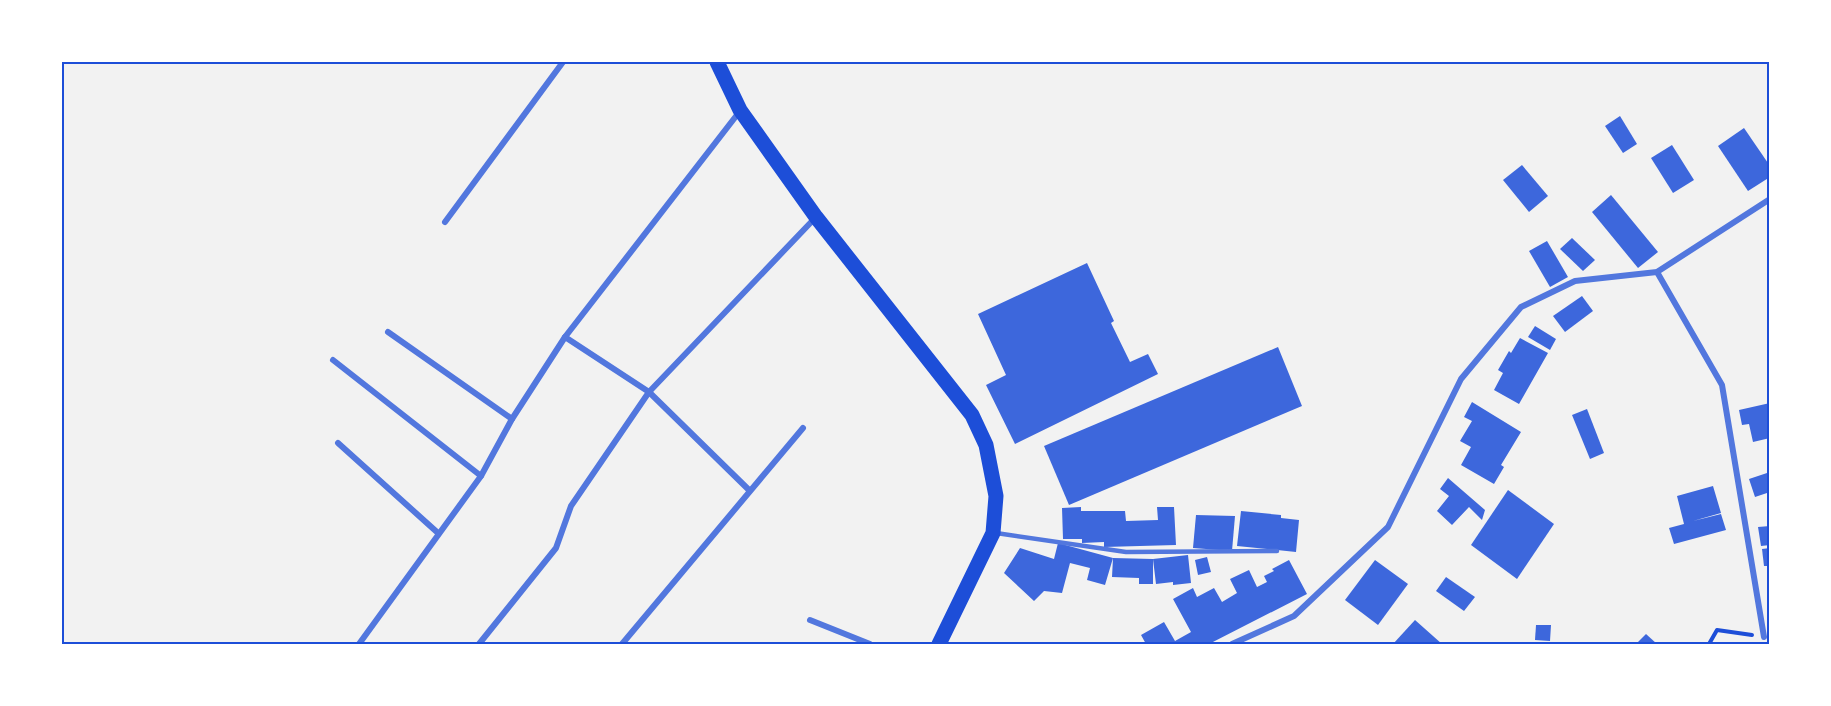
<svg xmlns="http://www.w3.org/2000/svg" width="1831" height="706" font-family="Cabin,sans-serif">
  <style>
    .building { fill: #3d67dc }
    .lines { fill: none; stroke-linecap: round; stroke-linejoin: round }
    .path { stroke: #1d4ed8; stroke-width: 4 }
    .service { stroke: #5277de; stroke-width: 4.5 }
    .minor { stroke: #5277de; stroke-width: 6 }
    .primary { stroke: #1d4ed8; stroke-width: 15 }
    .neatline { fill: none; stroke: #1d4ed8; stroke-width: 2 }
  </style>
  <rect width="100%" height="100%" fill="#f2f2f2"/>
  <!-- building -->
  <g class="building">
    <path d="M1620 116 1637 144 1623 153 1605 126Z"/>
    <path d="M1744 128 1770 166V177L1748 191 1718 146Z"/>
    <path d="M1672 145 1694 180 1673 193 1651 158Z"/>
    <path d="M1522 165 1548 196 1529 212 1503 180Z"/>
    <path d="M1611 195 1658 252 1638 268 1592 212Z"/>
    <path d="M1572 238 1595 260 1583 271 1560 249Z"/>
    <path d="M1547 241 1568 277 1550 287 1529 251Z"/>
    <path d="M1087 263 1114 321 1111 323 1130 362 1148 354 1158 374 1015 444 986 385 1006 375 978 314Z"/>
    <path d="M1582 296 1593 311 1565 332 1553 316Z"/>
    <path d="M1535 326 1556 339 1550 350 1528 337Z"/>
    <path d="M1520 338 1548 353 1519 404 1494 390 1503 373 1498 370 1509 351 1511 353Z"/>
    <path d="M1278 347 1302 406 1069 505 1044 446Z"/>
    <path d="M1472 402 1521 432 1501 465 1504 467 1494 484 1461 465 1471 447 1460 441 1472 421 1464 417Z"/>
    <path d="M1770 403V438L1753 442 1749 424 1742 425 1739 410Z"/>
    <path d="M1587 409 1604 453 1590 459 1572 415Z"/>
    <path d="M1770 472V492L1755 497 1749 479Z"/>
    <path d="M1448 478 1485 510 1482 520 1469 507 1452 525 1437 511 1449 496 1440 489Z"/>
    <path d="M1713 486 1721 513 1693 521 1721 514 1726 530 1674 544 1669 528 1684 524 1677 496Z"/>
    <path d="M1508 490 1554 524 1517 579 1471 545Z"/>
    <path d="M1081 507V511H1125L1126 521 1158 520 1157 507H1174L1176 545 1104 547V542L1082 543V539H1063L1062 508Z"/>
    <path d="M1241 511 1281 515V518L1299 520 1296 552 1237 546Z"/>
    <path d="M1196 515 1235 516 1232 551 1193 548Z"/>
    <path d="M1770 526V545L1761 546 1758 527Z"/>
    <path d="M1058 543 1113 558 1153 559 1188 555 1191 583 1173 585V582L1156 584 1153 559V584H1139V578L1112 577 1113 558 1105 585 1087 580 1090 568 1070 563 1062 593 1044 591 1034 601 1004 573 1020 548 1054 559Z"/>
    <path d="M1770 548V566H1764L1762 549Z"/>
    <path d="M1207 557 1211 572 1198 575 1195 560Z"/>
    <path d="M1289 560 1307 594 1209 644H1146L1141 635 1164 622 1175 641 1191 632 1173 599 1193 588 1197 597 1214 588 1222 602 1237 593 1230 579 1249 570 1257 587 1267 582 1264 576 1274 571 1272 569Z"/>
    <path d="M1375 560 1408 584 1378 625 1345 600Z"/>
    <path d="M1446 577 1475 597 1464 611 1436 591Z"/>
    <path d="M1415 620 1442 644H1393Z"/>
    <path d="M1536 625H1551L1550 641 1535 640Z"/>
    <path d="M1646 634 1657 644H1636Z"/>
  </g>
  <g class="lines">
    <!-- path -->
    <path class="path" d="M1709 644 1717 630 1752 635"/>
    <!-- service -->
    <path class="service" d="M996 533 1126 552 1277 551"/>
    <!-- minor -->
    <g class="minor">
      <path d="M445 222 563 62"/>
      <path d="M1657 272 1722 385 1764 637"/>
      <path d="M388 332 512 419"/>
      <path d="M565 337 649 392 749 490"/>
      <path d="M333 360 481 476"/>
      <path d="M338 443 438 533"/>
      <path d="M810 620 870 644"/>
      <path d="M359 644 481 476 512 419 565 337 740 111"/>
      <path d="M479 644 556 548 571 506 649 392 816 217"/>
      <path d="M622 644 803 428"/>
      <path d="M1232 644 1294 616 1388 527 1461 379 1521 307 1575 281 1657 272 1770 199"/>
    </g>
    <!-- primary -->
    <path class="primary" d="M717 62 740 110 816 217 972 415 986 445 996 496 993 533 939 644"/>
  </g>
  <!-- border -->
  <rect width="1831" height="706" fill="none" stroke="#ffffff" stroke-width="126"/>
  <rect x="63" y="63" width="1705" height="580" class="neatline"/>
</svg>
